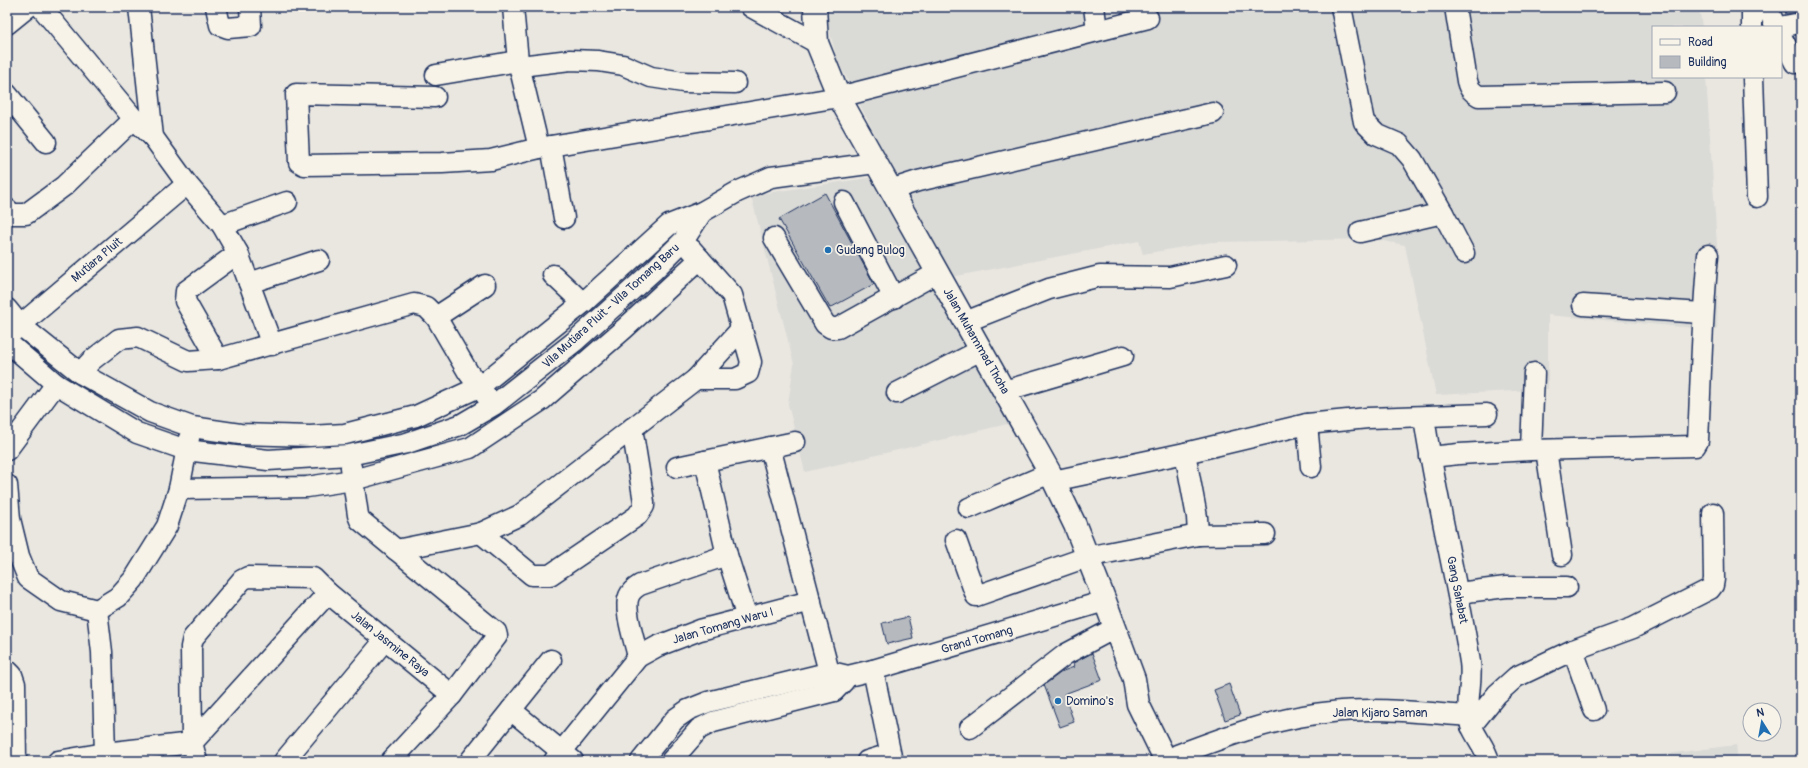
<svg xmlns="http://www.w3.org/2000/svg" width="1808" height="768" font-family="Pangolin,sans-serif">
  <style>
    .built { fill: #dadad6 }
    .building { fill: #b6babf; stroke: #1b2f5e }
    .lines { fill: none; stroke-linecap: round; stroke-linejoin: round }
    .minor-casing { stroke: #1b2f5e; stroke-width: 23 }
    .major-casing { stroke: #1b2f5e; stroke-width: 25 }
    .minor { stroke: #f7f3e8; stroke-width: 20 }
    .major { stroke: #f7f3e8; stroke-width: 22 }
    .poi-dot { fill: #1f6fb2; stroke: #f7f3e8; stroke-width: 1.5 }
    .labels { text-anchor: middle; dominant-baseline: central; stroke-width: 3.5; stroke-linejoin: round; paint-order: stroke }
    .poi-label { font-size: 12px; fill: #1b2f5e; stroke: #f7f3e8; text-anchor: start }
    .street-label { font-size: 12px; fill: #1b2f5e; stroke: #f7f3e8 }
  </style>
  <rect width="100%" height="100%" fill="#eae7e0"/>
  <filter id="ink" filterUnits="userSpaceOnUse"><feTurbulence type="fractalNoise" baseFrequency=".025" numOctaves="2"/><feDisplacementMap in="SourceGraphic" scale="8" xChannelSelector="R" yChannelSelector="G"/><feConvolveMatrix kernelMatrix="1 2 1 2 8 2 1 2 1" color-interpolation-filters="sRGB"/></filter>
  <g filter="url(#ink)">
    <!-- built -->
    <g class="built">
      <path d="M823 7H1699L1702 27H1653V77H1706L1718 261 1717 330 1548 315V389L1436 395 1405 245 1374 239 1211 242 1143 254 1139 241 951 277 1033 418 805 472 788 404 794 364 751 195 895 174 837 59Z"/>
      <path d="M1736 745 1738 761H1613Z"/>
    </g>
    <!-- building -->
    <g class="building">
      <path d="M1784 7H1801V12L1786 14Z"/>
      <path d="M825 193 874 284 830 308 779 219Z"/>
      <path d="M908 617 913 638 887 644 882 623Z"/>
      <path d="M1092 653 1102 680 1064 694 1074 722 1060 727 1044 685 1063 671 1074 667 1073 663Z"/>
      <path d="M1229 684 1240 715 1225 720 1214 690Z"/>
    </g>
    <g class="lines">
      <!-- minor casing -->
      <g class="minor-casing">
        <g id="minor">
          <path d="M41 7 134 119 153 137 187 184 222 225 238 253 186 291 185 301 218 359"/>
          <path d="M139 7 153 137"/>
          <path d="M216 7 220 25 228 28 251 26 250 7"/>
          <path d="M513 7 518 61 539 148"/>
          <path d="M751 7 817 43"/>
          <path d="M1094 7 1097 30"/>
          <path d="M1341 7 1364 122 1376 134 1399 144 1412 159 1443 213 1464 253"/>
          <path d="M1455 7 1467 81C1469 89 1472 92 1479 96L1665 92"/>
          <path d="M1767 7 1776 27"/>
          <path d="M7 24 28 7"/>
          <path d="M1752 27V7"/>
          <path d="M1779 27 1801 23"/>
          <path d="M1781 36 1795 63"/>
          <path d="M520 66 570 60 598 61 623 65 651 77 683 82 735 83"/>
          <path d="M436 75 518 61"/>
          <path d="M1753 77 1757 197"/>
          <path d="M7 94 46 142"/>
          <path d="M435 97 296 94 299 162 304 165 442 163 491 160 539 148 839 97 1148 18"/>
          <path d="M551 146 564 218"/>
          <path d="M890 190 918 181 1213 113"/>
          <path d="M844 202 894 298"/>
          <path d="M7 209 12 214H26L64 186 134 119"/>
          <path d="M222 225 287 202"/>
          <path d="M1360 232 1443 213"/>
          <path d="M774 238 825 324 831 328H838L937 273"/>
          <path d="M691 249 732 295 751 362 748 373 735 379H696"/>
          <path d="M238 253 272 345"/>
          <path d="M553 275 583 303"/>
          <path d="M249 283 319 260"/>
          <path d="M1583 305 1702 313"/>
          <path d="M7 309 20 325 80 373 150 412 192 427 240 434 310 436 345 434 416 416 479 387 583 303 669 225 702 212 737 192 771 177 875 163"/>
          <path d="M436 317 485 285"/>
          <path d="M965 322 1049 289 1100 276 1170 277 1226 265"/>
          <path d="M10 334 187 184"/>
          <path d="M7 342 56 384 137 433 186 450 268 460 349 455 407 443 460 425 494 405 574 342 654 270 684 240 702 212"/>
          <path d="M80 373 92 360 119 339 138 337 188 361 218 359 414 304 426 307 436 317 468 372 487 397"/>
          <path d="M1004 391 1123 356"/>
          <path d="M897 393 981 350"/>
          <path d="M1424 417C1436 499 1457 580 1470 662 1473 680 1466 699 1469 717 1471 733 1485 745 1489 761"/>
          <path d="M1307 424 1311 467"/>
          <path d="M770 447 834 691"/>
          <path d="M7 450 56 384"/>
          <path d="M1531 450 1534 373"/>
          <path d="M1546 450 1562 555"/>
          <path d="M1185 453 1197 517 1198 535"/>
          <path d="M1430 457 1459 454 1531 450 1695 446 1698 441C1701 379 1702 317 1708 255"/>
          <path d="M705 461 727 555 747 618"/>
          <path d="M351 467 358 515 360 520 496 632 497 636 452 695 391 761"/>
          <path d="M677 467 795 442"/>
          <path d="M1053 481 1185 453 1307 424 1368 418 1487 414"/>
          <path d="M7 485 10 519 19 556 28 578 61 601 97 610 118 597 134 579 167 526 179 489 189 438"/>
          <path d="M179 489 307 487 353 480 470 448 542 400 624 329 700 259"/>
          <path d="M969 508 1050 473"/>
          <path d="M481 533 532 575H550L637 516 644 506V502L632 428"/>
          <path d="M956 540 976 596 1087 557 1198 535 1265 534"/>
          <path d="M396 550 481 533 520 515 696 379 742 328"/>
          <path d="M1458 593 1506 587H1567"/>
          <path d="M97 610 102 652 105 753 108 761"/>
          <path d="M1573 650 1594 710"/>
          <path d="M638 657C635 642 623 609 629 596 631 591 635 588 640 585L727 555"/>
          <path d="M7 670 12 675 15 684 16 761"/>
          <path d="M873 670 892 761"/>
          <path d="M511 710 573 761"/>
          <path d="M1471 726 1497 694 1516 677 1573 650 1633 628 1710 589 1713 585 1714 579 1713 513"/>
          <path d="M970 728 1066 654 1115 628"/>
          <path d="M192 743 191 647 193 638 242 580 248 577 313 578 328 593 452 695"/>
          <path d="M192 743 328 593"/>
          <path d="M1177 755C1227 736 1278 717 1332 712 1377 707 1424 713 1469 716"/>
          <path d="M58 761 105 753 192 743 197 761"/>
          <path d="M284 761 385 640"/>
          <path d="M470 761 551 660"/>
          <path d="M554 761 638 657 658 646 700 630 811 601"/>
          <path d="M641 761 675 719 688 710 708 702 831 672 848 676 873 670 1105 601"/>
          <path d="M671 761 699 729 713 722 834 691 844 681"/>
          <path d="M867 761 890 754"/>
        </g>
      </g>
      <!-- major casing -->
      <g class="major-casing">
        <path id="major" d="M815 7 817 43 839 97 1050 473 1075 525 1105 601 1134 679 1138 704 1166 761"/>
      </g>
      <!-- minor -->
      <use href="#minor" class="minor"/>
      <!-- major -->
      <use href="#major" class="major"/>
    </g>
  </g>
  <!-- markers -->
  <g class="poi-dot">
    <circle cx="828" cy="250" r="4"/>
    <circle cx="1058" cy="701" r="4"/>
  </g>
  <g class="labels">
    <!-- poi labels -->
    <g class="poi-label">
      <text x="836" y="250">Gudang Bulog</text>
      <text x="1066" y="701">Domino's</text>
    </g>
    <!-- street labels -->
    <g class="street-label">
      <text transform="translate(97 260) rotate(-40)">Mutiara Pluit</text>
      <text transform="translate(611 306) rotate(-42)">Vila Mutiara Pluit - Vila Tomang Baru</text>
      <text transform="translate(976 341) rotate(60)">Jalan Muhammad Thoha</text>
      <text transform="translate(1457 590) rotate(79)">Gang Sahabat</text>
      <text transform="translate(723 626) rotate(-16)">Jalan Tomang Waru I</text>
      <text transform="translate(977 640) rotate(-16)">Grand Tomang</text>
      <text transform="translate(390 644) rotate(39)">Jalan Jasmine Raya</text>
      <text x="1380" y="713">Jalan Kijaro Saman</text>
    </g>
  </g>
  <!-- margin -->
  <rect width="1808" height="768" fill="none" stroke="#f7f3e8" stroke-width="24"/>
  <rect x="12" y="12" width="1784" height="744" fill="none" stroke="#1b2f5e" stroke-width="1.5" filter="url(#ink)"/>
  <!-- legend -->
  <rect x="1652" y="26" width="130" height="52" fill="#f7f3e8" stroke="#9fa5b1"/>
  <rect x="1660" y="39" width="20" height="6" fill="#f7f3e8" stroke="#9fa5b1"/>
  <text x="1688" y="46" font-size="12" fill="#1b2f5e">Road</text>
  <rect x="1660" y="56" width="20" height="12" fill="#b6babf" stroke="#9fa5b1"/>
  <text x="1688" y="66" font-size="12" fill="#1b2f5e">Building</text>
  <!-- north arrow -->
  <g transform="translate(1762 722) rotate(349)"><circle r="19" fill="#f7f3e8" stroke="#9fa5b1"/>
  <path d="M0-3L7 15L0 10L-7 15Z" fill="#1f6fb2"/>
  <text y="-6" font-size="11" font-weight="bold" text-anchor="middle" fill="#1b2f5e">N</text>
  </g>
</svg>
